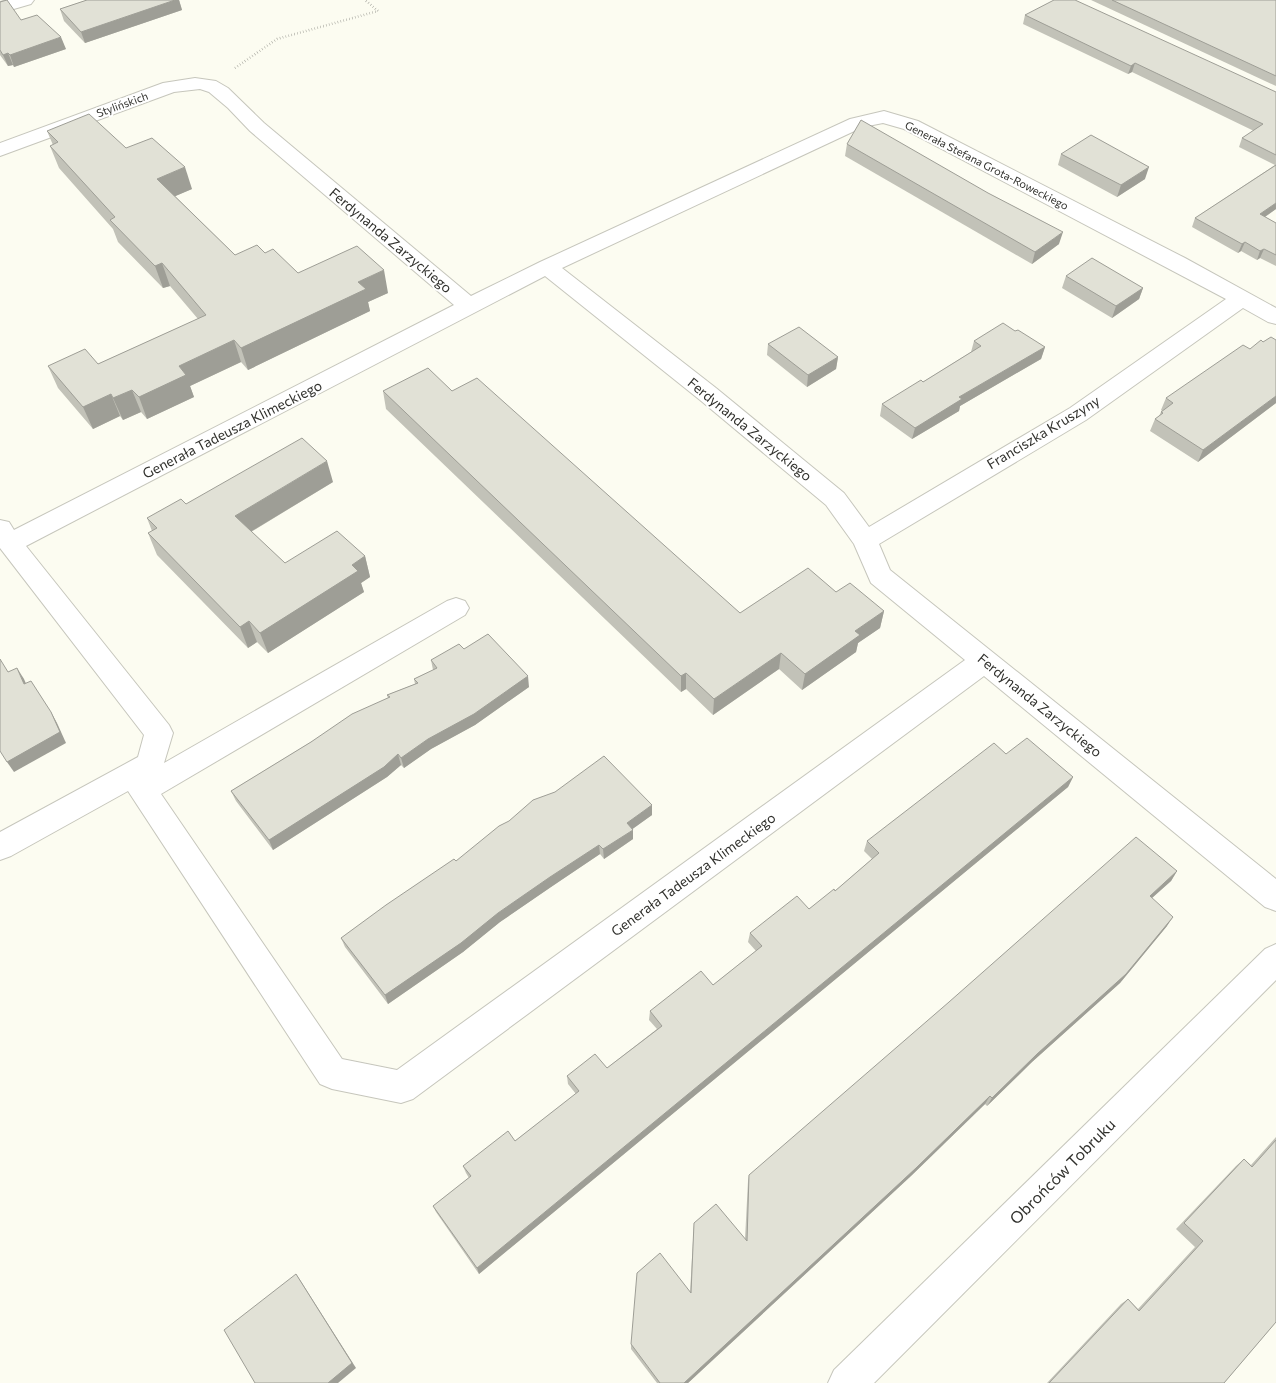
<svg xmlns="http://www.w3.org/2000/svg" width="1276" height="1383" font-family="Commissioner,sans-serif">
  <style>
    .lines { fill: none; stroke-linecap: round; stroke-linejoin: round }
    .minor-casing { stroke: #c6c6bc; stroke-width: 2 }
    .path { stroke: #989891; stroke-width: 2.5; stroke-dasharray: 0.5 2.5; stroke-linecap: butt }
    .minor { fill: #fff; fill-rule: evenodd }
    .wall { fill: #c2c2b8 }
    .shaded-wall { fill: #9e9e96 }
    .building { fill: #e1e1d6; stroke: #9e9e96 }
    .labels { text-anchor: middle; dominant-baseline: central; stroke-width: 4; stroke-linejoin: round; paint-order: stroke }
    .far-street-label { font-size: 11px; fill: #30302c; stroke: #fff }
    .street-label { font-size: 14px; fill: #30302c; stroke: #fff }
    .near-street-label { font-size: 16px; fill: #30302c; stroke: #fff }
  </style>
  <rect width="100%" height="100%" fill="#fcfcf1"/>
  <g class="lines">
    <!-- minor casing -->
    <g class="minor-casing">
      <g id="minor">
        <path d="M8 0H34L31 4 0 13V2Z"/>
        <path d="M195 78 216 81 228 88 264 123 471 296 540 262 850 119 884 111 918 121 1185 258 1276 308V324L1268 322 1243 308 1086 420 879 544 890 570 1276 879V911L1265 907 984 676 413 1099 401 1103 332 1089 320 1084 128 791 11 856 0 860V832L138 757 144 735 0 548V520L9 522 14 530 454 305 250 131 228 108 209 92 200 89 174 92 0 156V143L163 83ZM883 123 904 129 1226 299 1070 408 869 527 844 493 716 388 562 268 863 127ZM545 276 700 400 826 505 854 544 871 583 965 660 397 1070 342 1059 161 794 465 615 469 608 465 601 456 598 447 601 164 763 173 733 169 725 26 546Z"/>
        <path d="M1276 944V980L874 1383H828L834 1370 1265 949Z"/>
      </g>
    </g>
    <!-- path -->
    <path class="path" d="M235 68 277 39 378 11 365 0"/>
    <!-- minor -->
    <use href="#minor" class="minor"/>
  </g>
  <!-- wall -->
  <g class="wall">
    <path d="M87 0H179L182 10 85 43 64 21 60 9Z"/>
    <path d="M1091 0H1276V86Z"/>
    <path d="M0 2 21 20 66 49 14 67 13 65 8 66 0 55Z"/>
    <path d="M1025 15 1276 92V209L1265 217 1276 223V266L1260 258 1257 260 1241 251 1238 253 1192 227 1195 218 1275 165 1239 147 1242 138 1254 131 1132 72 1128 74 1023 24Z"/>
    <path d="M47 131 126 148 192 189 175 196 235 255 265 253 298 273 388 293 368 302 370 311 248 370 241 362 190 386 194 397 147 419 141 412 123 420 120 416 93 429 58 388 48 366 98 364 198 319 170 286 163 288 118 242 113 229 59 168 50 146 53 145Z"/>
    <path d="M847 144 1059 244 1032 264 845 156Z"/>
    <path d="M1061 154 1145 179 1117 197 1058 165Z"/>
    <path d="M1066 276 1143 288 1139 299 1112 318 1062 288Z"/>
    <path d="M1015 331 1045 347 1041 359 960 406 959 411 912 439 880 416 882 404 923 382 971 352 974 341Z"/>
    <path d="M1276 340V403L1198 462 1150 431 1155 419 1159 416 1161 412 1162 411 1161 410 1166 398 1250 349 1263 342Z"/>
    <path d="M768 344 838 357 836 369 807 387 767 355Z"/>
    <path d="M383 391H452L740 613 836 592 884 611 880 628 858 643 856 652 802 690 779 669 713 715 686 689 681 692 386 409Z"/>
    <path d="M333 482 251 532 285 563 365 556 370 577 361 583 364 592 268 653 257 642 248 648 157 555 148 533 152 531 147 518 186 504Z"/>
    <path d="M464 649 529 687 475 725 431 749 404 768 401 765 387 777 273 850 236 801 231 791 311 742 388 698 387 695 415 684 414 679 433 670 431 660Z"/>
    <path d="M1006 754 1073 777 1068 787 479 1274 436 1212 433 1206 469 1178 466 1173 463 1166 515 1141 576 1094 568 1084 567 1076 607 1068 657 1029 649 1020 650 1011 713 985 756 951 748 942 750 933 809 909 835 891 872 859 864 851 867 841Z"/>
    <path d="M652 805V815L632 829 633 839 604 859 600 854 551 887 500 922 463 952 388 1004 345 947 341 938 456 861Z"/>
    <path d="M1177 871 1171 881 1152 898 1167 926 1120 983 1032 1062 987 1106 985 1104 912 1175 688 1383H657L631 1349V1344L690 1293 694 1223 745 1239 748 1181 749 1175Z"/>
    <path d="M1276 1137V1322L1224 1383H1047L1121 1304 1128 1299 1138 1309 1195 1247 1176 1229 1236 1166 1244 1159 1251 1165Z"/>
  </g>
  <!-- shaded-wall -->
  <g class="shaded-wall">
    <path d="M175 0H179L182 10 85 43 81 32Z"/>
    <path d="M61 37 66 49 14 67 10 55Z"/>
    <path d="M8 53 13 65 8 66 3 55Z"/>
    <path d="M1135 63 1132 72 1128 74 1131 66Z"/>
    <path d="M185 167 192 189 164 201 157 179Z"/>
    <path d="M1149 167 1145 179 1117 197 1121 185Z"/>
    <path d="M1276 203V209L1256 223 1260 214Z"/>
    <path d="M1063 232 1059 244 1032 264 1035 252Z"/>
    <path d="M1245 242 1241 251 1238 253 1242 244Z"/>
    <path d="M1264 249 1260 258 1257 260 1260 251Z"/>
    <path d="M162 263 170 286 163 288 155 266Z"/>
    <path d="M384 270 388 293 368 302 370 311 248 370 241 348 358 282Z"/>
    <path d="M1143 288 1139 299 1112 318 1116 306Z"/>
    <path d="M234 340 241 362 190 386 194 397 147 419 139 397 179 366Z"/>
    <path d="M1045 347 1041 359 960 406 959 411 912 439 915 428 959 397Z"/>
    <path d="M838 357 836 369 807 387 808 375Z"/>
    <path d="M132 390 141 412 123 420 113 398Z"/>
    <path d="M111 394 120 416 93 429 83 407Z"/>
    <path d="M1276 396V403L1198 462 1203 450Z"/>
    <path d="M327 461 333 482 242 537 235 516Z"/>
    <path d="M365 556 370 577 361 583 364 592 268 653 260 633 352 565Z"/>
    <path d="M884 611 880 628 858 643 856 652 802 690 805 674 855 631Z"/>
    <path d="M249 621 257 642 248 648 240 627Z"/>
    <path d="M781 653 779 669 713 715 714 699Z"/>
    <path d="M17 668 24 679 31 695 24 684Z"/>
    <path d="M686 673V689L681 692V676Z"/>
    <path d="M528 676 529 687 475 725 431 749 404 768 401 758 428 739Z"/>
    <path d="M51 712 57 723 66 743 14 772 7 762Z"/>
    <path d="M398 754 401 765 387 777 273 850 269 840Z"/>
    <path d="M1073 777 1068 787 479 1274 477 1268Z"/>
    <path d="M652 805V815L627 833V823Z"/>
    <path d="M633 830V839L604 859 603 849Z"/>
    <path d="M599 845 600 854 551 887 500 922 463 952 388 1004 385 995 498 913 550 877Z"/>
    <path d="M1177 871 1171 881 1144 905 1150 896Z"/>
    <path d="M1173 917 1167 926 1120 983 1032 1062 987 1106 992 1098Z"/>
    <path d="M990 1096 985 1104 912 1175 688 1383H684Z"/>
    <path d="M296 1274 300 1280 356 1368 338 1383H328Z"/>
  </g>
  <!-- building -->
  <g class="building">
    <path d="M7 0 21 20 37 15 61 37 10 55 8 53 3 55 0 50V2Z"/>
    <path d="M87 0H175L81 32 60 9Z"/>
    <path d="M1054 0H1075L1276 92V155L1242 138 1263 124 1135 63 1131 66 1025 15Z"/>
    <path d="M1112 0H1276V76Z"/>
    <path d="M89 114 126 148 152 138 185 167 157 179 235 255 257 245 265 253 273 249 298 273 357 246 384 270 358 282 366 289 241 348 234 340 179 366 186 375 139 397 132 390 113 398 111 394 83 407 48 366 85 349 98 364 206 315 162 263 155 266 110 220 115 217 50 146 58 142 47 131Z"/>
    <path d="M861 120 988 193 1063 232 1035 252 847 144Z"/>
    <path d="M1091 135 1149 167 1121 185 1061 154Z"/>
    <path d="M1276 165V203L1260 214 1276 223V255L1264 249 1260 251 1245 242 1242 244 1195 218Z"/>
    <path d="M1092 258 1143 288 1116 306 1066 276Z"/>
    <path d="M1003 323 1015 331 1018 330 1045 347 959 397 962 399 915 428 882 404 921 380 923 382 981 346 974 341Z"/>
    <path d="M799 327 838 357 808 375 768 344Z"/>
    <path d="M1271 337 1276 340V396L1203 450 1155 419 1163 413 1161 412 1173 403 1166 398 1243 345 1250 349 1261 340 1263 342Z"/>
    <path d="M428 368 452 391 477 378 740 613 808 568 836 592 850 583 884 611 855 631 860 635 805 674 781 653 714 699 686 673 681 676 383 391Z"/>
    <path d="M302 438 327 461 235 516 285 563 337 531 365 556 352 565 358 571 260 633 249 621 240 627 148 533 157 528 147 518 181 499 186 504Z"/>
    <path d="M488 634 528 676 474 714 428 739 401 758 398 754 384 767 269 840 231 791 311 742 352 714 390 697 387 695 418 683 414 679 437 668 431 660 459 644 464 649Z"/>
    <path d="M0 659 8 672 17 668 24 684 31 681 51 712 60 732 7 762 0 751Z"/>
    <path d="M1027 738 1073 777 477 1268 433 1206 471 1176 463 1166 508 1131 515 1141 579 1091 567 1076 595 1054 607 1068 662 1026 650 1011 701 971 713 985 762 946 750 933 797 896 809 909 834 889 835 891 879 853 867 841 994 743 1006 754Z"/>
    <path d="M604 756 652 805 627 823 633 830 603 849 599 845 550 877 498 913 461 943 385 995 341 938 386 905 454 859 456 861 499 826 509 821 533 800 555 792Z"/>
    <path d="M1136 837 1177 871 1150 896 1173 917 1126 974 1037 1054 992 1098 990 1096 916 1168 684 1383H660L631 1344 637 1273 660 1253 691 1293 694 1223 716 1204 747 1241 749 1175 949 1002Z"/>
    <path d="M1276 1140V1322L1224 1383H1049L1128 1299 1139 1311 1203 1241 1184 1223 1244 1159 1252 1167Z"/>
    <path d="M296 1274 352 1363 328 1383H255L224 1330Z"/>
  </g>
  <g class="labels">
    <!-- far-street labels -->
    <g class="far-street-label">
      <text transform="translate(122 104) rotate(-20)">Stylińskich</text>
      <text transform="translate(987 165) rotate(27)">Generała Stefana Grota-Roweckiego</text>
    </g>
    <!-- street labels -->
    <g class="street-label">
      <text transform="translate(391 240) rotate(40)">Ferdynanda Zarzyckiego</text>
      <text transform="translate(232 429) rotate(-27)">Generała Tadeusza Klimeckiego</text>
      <text transform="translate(750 429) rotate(39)">Ferdynanda Zarzyckiego</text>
      <text transform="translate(1043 432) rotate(-31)">Franciszka Kruszyny</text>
      <text transform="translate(1040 705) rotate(39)">Ferdynanda Zarzyckiego</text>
      <text transform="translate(693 874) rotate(-36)">Generała Tadeusza Klimeckiego</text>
    </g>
    <!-- near-street labels -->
    <g class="near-street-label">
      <text transform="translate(1062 1171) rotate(-45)">Obrońców Tobruku</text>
    </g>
  </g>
</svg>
